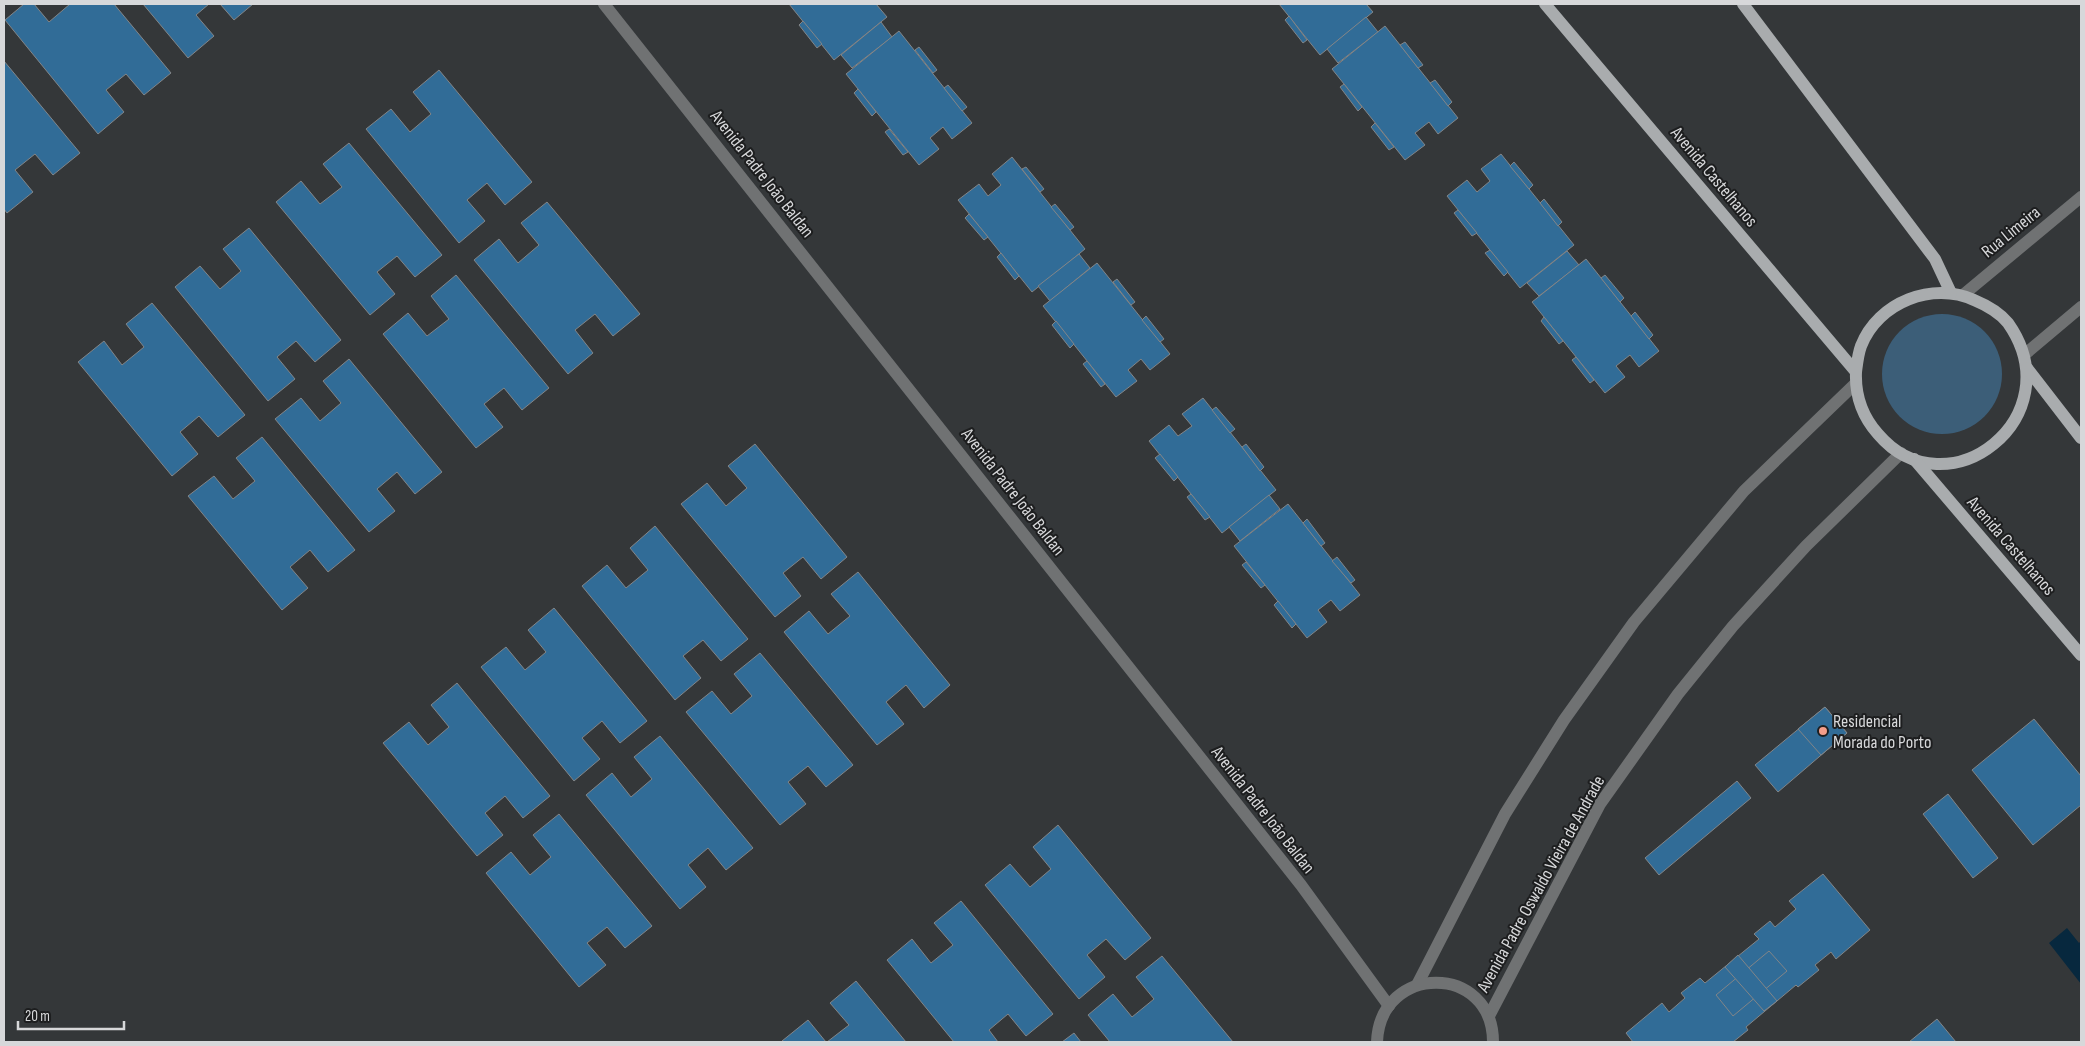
<svg xmlns="http://www.w3.org/2000/svg" width="2085" height="1046" font-family="'Sofia Sans Condensed',sans-serif">
  <style>
    .green { fill: #3c5e78 }
    .water { fill: #07283e }
    .building { fill: #316c97; stroke: #828588 }
    .lines { fill: none; stroke-linecap: round; stroke-linejoin: round }
    .minor { stroke: #707273; stroke-width: 12 }
    .major { stroke: #a9acae; stroke-width: 12 }
    .poi-dot { fill: #f49e8a; stroke: #1d1e1f; stroke-width: 2 }
    .labels { text-anchor: middle; dominant-baseline: central; stroke-width: 4; stroke-linejoin: round; paint-order: stroke }
    .street-label { font-size: 18px; fill: #d7d8da; stroke: #1d1e1f }
    .poi-label { font-size: 18px; fill: #d7d8da; stroke: #1d1e1f; text-anchor: start }
  </style>
  <rect width="100%" height="100%" fill="#343739"/>
  <!-- green -->
  <circle class="green" cx="1942" cy="374" r="60"/>
  <!-- water -->
  <path class="water" d="M2067 928 2079 943 2081 941V984L2049 943Z"/>
  <!-- building -->
  <g class="building">
    <path d="M24 4H34L49 22 70 4H114L171 73 144 95 126 74 106 90 124 112 98 134 5 20Z"/>
    <path d="M143 4H209L196 15 214 36 188 58Z"/>
    <path d="M220 4H253L234 20Z"/>
    <path d="M789 4H876L887 17 834 60Z"/>
    <path d="M1279 4H1366L1373 12 1320 55Z"/>
    <path d="M1289 16 1307 40 1303 43 1285 20Z"/>
    <path d="M1366 17 1378 32 1338 63 1327 49Z"/>
    <path d="M803 21 822 44 817 48 799 25Z"/>
    <path d="M881 22 892 37 852 68 841 55Z"/>
    <path d="M1385 26 1458 118 1438 134 1429 122 1415 133 1425 145 1405 160 1332 69Z"/>
    <path d="M899 31 972 123 952 139 943 127 930 138 939 149 919 165 846 74Z"/>
    <path d="M1405 42 1423 65 1418 68 1400 45Z"/>
    <path d="M919 47 937 70 933 73 915 50Z"/>
    <path d="M4 61 80 153 53 175 35 154 15 170 33 192 7 213 4 209Z"/>
    <path d="M439 70 532 182 505 205 487 183 467 200 485 221 459 243 366 129 391 109 410 132 431 114 413 92Z"/>
    <path d="M1435 80 1452 102 1448 106 1430 83Z"/>
    <path d="M1344 84 1362 107 1358 111 1340 87Z"/>
    <path d="M948 85 967 107 962 111 944 88Z"/>
    <path d="M858 89 876 112 872 116 854 93Z"/>
    <path d="M1375 123 1394 147 1389 150 1371 127Z"/>
    <path d="M889 129 908 152 903 155 885 132Z"/>
    <path d="M349 143 442 255 415 277 397 256 377 272 395 294 370 315 276 202 301 181 320 204 342 187 323 164Z"/>
    <path d="M1501 154 1574 245 1520 288 1447 196 1467 180 1477 192 1490 181 1481 169Z"/>
    <path d="M1012 157 1085 249 1032 292 958 200 979 184 988 196 1001 185 992 174Z"/>
    <path d="M1514 162 1533 185 1529 189 1510 166Z"/>
    <path d="M1026 167 1044 189 1040 192 1022 169Z"/>
    <path d="M1544 199 1562 222 1558 226 1540 203Z"/>
    <path d="M547 202 640 314 613 336 595 314 575 330 593 353 568 374 474 260 499 239 518 263 539 245 521 223Z"/>
    <path d="M1055 204 1074 227 1070 230 1051 207Z"/>
    <path d="M1458 210 1477 233 1472 236 1454 213Z"/>
    <path d="M969 214 988 237 984 240 965 218Z"/>
    <path d="M249 228 341 340 315 362 296 341 277 357 295 379 268 401 175 287 200 266 220 289 241 271 223 249Z"/>
    <path d="M1490 250 1508 272 1504 276 1485 253Z"/>
    <path d="M1567 251 1579 265 1539 296 1527 283Z"/>
    <path d="M1001 253 1019 276 1015 280 997 257Z"/>
    <path d="M1079 254 1090 268 1050 301 1038 286Z"/>
    <path d="M1586 259 1659 351 1639 367 1630 355 1616 366 1625 377 1605 393 1532 302Z"/>
    <path d="M1097 263 1170 354 1150 370 1141 359 1128 370 1137 381 1116 397 1043 306Z"/>
    <path d="M456 275 549 388 522 410 504 388 484 404 503 427 476 448 383 334 408 313 427 336 449 319 431 296Z"/>
    <path d="M1605 275 1624 298 1620 302 1601 278Z"/>
    <path d="M1117 279 1135 302 1131 305 1113 282Z"/>
    <path d="M152 303 245 415 218 437 199 416 180 432 198 454 172 476 78 362 104 341 122 365 144 347 126 324Z"/>
    <path d="M1635 312 1653 335 1649 339 1631 316Z"/>
    <path d="M1146 316 1164 339 1160 342 1142 320Z"/>
    <path d="M1544 317 1563 341 1559 344 1541 321Z"/>
    <path d="M1056 321 1074 344 1070 348 1052 325Z"/>
    <path d="M1576 357 1594 380 1590 383 1572 360Z"/>
    <path d="M349 359 442 472 415 494 397 472 377 489 395 511 369 532 275 419 301 398 320 421 341 403 323 381Z"/>
    <path d="M1087 361 1105 384 1101 387 1083 364Z"/>
    <path d="M1203 398 1276 490 1222 533 1149 441 1169 425 1178 436 1192 426 1182 414Z"/>
    <path d="M1216 407 1235 429 1230 433 1212 410Z"/>
    <path d="M262 437 355 550 328 572 310 550 290 567 308 588 282 610 188 496 214 476 233 499 255 481 236 458Z"/>
    <path d="M755 444 847 557 821 579 803 557 783 573 801 596 775 617 681 504 707 483 726 506 747 488 728 466Z"/>
    <path d="M1246 444 1264 467 1260 471 1242 447Z"/>
    <path d="M1160 454 1178 477 1174 481 1155 458Z"/>
    <path d="M1191 494 1210 517 1205 520 1187 497Z"/>
    <path d="M1269 495 1280 509 1240 541 1229 527Z"/>
    <path d="M1288 504 1360 595 1340 611 1331 600 1318 610 1327 622 1307 638 1234 546Z"/>
    <path d="M1307 519 1325 543 1321 546 1303 523Z"/>
    <path d="M655 526 748 639 721 661 703 640 683 656 701 678 675 700 582 586 607 565 626 588 648 570 630 548Z"/>
    <path d="M1337 557 1355 580 1351 583 1332 561Z"/>
    <path d="M1246 562 1265 585 1261 588 1242 565Z"/>
    <path d="M858 572 950 685 924 708 906 685 886 702 904 724 877 745 784 632 809 611 828 634 850 616 831 594Z"/>
    <path d="M1278 601 1296 624 1292 628 1274 605Z"/>
    <path d="M554 608 647 721 620 743 602 721 582 738 600 759 574 781 481 667 506 647 525 670 546 652 528 630Z"/>
    <path d="M760 653 853 765 826 787 808 766 788 782 806 804 780 825 686 712 712 691 731 714 752 696 734 674Z"/>
    <path d="M457 683 550 796 523 818 505 796 485 813 503 835 477 856 383 743 409 722 428 745 449 727 431 705Z"/>
    <path d="M1825 707 1847 733 1778 792 1755 765Z"/>
    <path d="M1825 707 1847 733 1821 755 1798 729Z"/>
    <path d="M2034 719 2081 776V805L2033 845 1972 770Z"/>
    <path d="M660 736 753 848 726 870 708 848 688 865 706 887 680 909 586 795 612 773 631 797 652 779 634 757Z"/>
    <path d="M1737 781 1751 798 1659 875 1645 858Z"/>
    <path d="M1948 794 1998 858 1973 878 1923 814Z"/>
    <path d="M559 814 652 926 625 948 607 927 587 943 606 965 579 987 486 873 511 852 530 875 551 857 533 835Z"/>
    <path d="M1058 825 1151 938 1125 960 1106 939 1087 955 1105 977 1079 999 985 885 1010 864 1030 887 1051 869 1033 847Z"/>
    <path d="M1823 874 1870 930 1836 959 1831 952 1815 965 1819 970 1798 987 1796 985 1746 1027 1748 1030 1733 1042H1633L1626 1033 1662 1003 1669 1012 1685 998 1681 993 1700 978 1705 983 1759 939 1754 934 1770 921 1775 927 1796 909 1789 901Z"/>
    <path d="M961 901 1053 1014 1026 1036 1008 1014 989 1030 998 1042H954L887 960 912 939 931 963 953 945 934 923Z"/>
    <path d="M1769 951 1787 971 1733 1016 1716 995Z"/>
    <path d="M1738 955 1777 1001 1764 1011 1725 967Z"/>
    <path d="M1162 956 1233 1042H1110L1088 1015 1113 994 1132 1017 1154 999 1136 977Z"/>
    <path d="M856 981 906 1042H827L849 1025 830 1003Z"/>
    <path d="M1937 1019 1956 1042H1909Z"/>
    <path d="M808 1020 826 1042H784L782 1041Z"/>
    <path d="M1074 1033 1081 1042H1062Z"/>
  </g>
  <g class="lines">
    <!-- minor -->
    <g class="minor">
      <path d="M604 4 1301 885 1389 1006"/>
      <path d="M1963 295 2081 197"/>
      <path d="M2024 355 2081 307"/>
      <path d="M1417 985 1505 814 1564 720 1634 622 1744 491 1855 384"/>
      <path d="M1489 1016 1600 804 1678 694 1733 626 1806 546 1901 453"/>
      <path d="M1377 1042C1380 963 1493 963 1493 1042"/>
    </g>
    <!-- major -->
    <g class="major">
      <path d="M1545 4 1856 372C1855 396 1862 416 1878 434 1947 515 2074 417 2008 323 2000 313 1986 305 1974 300 1933 281 1878 302 1861 346 1858 354 1857 364 1856 372"/>
      <path d="M1743 4 1935 259 1951 293"/>
      <path d="M2027 368 2081 438"/>
      <path d="M1914 459 2081 655"/>
    </g>
  </g>
  <!-- markers -->
  <circle class="poi-dot" cx="1823" cy="731" r="5"/>
  <g class="labels">
    <!-- street labels -->
    <g class="street-label">
      <text transform="translate(762 174) rotate(52)">Avenida Padre João Baldan</text>
      <text transform="translate(1714 177) rotate(50)">Avenida Castelhanos</text>
      <text transform="translate(2011 232) rotate(-39)">Rua Limeira</text>
      <text transform="translate(1013 492) rotate(52)">Avenida Padre João Baldan</text>
      <text transform="translate(2011 546) rotate(49)">Avenida Castelhanos</text>
      <text transform="translate(1263 810) rotate(52)">Avenida Padre João Baldan</text>
      <text transform="translate(1541 884) rotate(-61)">Avenida Padre Oswaldo Vieira de Andrade</text>
    </g>
    <!-- poi labels -->
    <g class="poi-label">
      <text x="1833" y="721">Residencial<tspan x="1833" dy="21">Morada do Porto</tspan></text>
    </g>
  </g>
  <!-- border -->
  <rect width="2085" height="1046" fill="none" stroke="#d7d8da" stroke-width="10"/>
  <!-- scale -->
  <path d="M18 1021v8h106v-8" fill="none" stroke="#d7d8da" stroke-width="2.5"/>
  <text x="25" y="1021" font-size="15" fill="#d7d8da" stroke="#1d1e1f" stroke-width="4" paint-order="stroke">20 m</text>
</svg>
